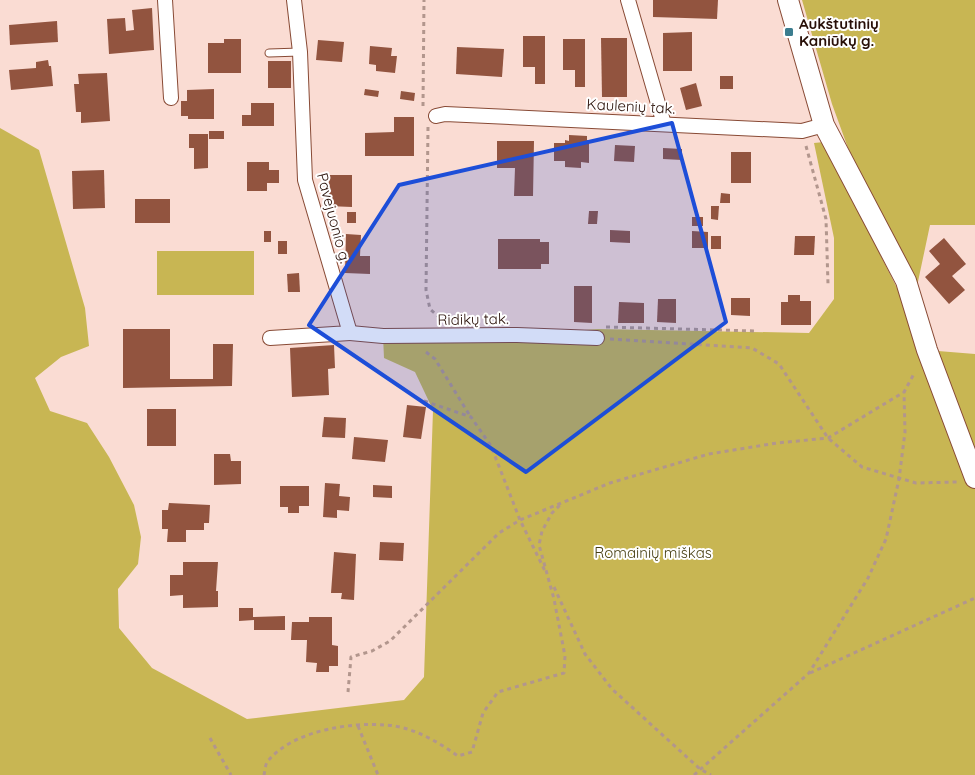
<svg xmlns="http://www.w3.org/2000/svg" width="975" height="775" font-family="Quicksand,sans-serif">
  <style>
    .green { fill: #c8b653 }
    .building { fill: #92543f }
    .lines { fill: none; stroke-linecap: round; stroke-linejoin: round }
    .lane-casing { stroke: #884a35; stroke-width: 9 }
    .street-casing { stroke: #884a35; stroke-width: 16 }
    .secondary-casing { stroke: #884a35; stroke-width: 22 }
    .path { stroke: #b2968d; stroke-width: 3; stroke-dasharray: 4 4; stroke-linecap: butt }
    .lane { stroke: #fff; stroke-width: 7 }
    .street { stroke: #fff; stroke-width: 14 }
    .secondary { stroke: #fff; stroke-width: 20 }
    .marked { fill: #1d4ed8; fill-opacity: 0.2; stroke: #1d4ed8; stroke-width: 4; stroke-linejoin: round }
    .poi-dot { fill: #3c7d8f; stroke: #fff; stroke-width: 2 }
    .labels { text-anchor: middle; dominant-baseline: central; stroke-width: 4; stroke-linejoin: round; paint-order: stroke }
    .poi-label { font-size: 15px; font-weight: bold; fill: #280f07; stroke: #fff; text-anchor: start }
    .street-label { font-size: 15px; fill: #280f07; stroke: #fff }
    .park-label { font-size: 15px; fill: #463e12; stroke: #fff }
  </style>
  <rect width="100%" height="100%" fill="#fadcd3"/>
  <!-- green -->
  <g class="green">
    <path d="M802 0H975V225H930L916 291 848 148 832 104Z"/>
    <path d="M0 128 39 150 85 308 89 346 61 357 35 378 50 411 87 423 109 457 134 505 141 537 138 564 118 589 119 628 152 668 247 719 404 700 424 677 433 410 415 372 384 358 383 336 517 335 598 329 809 333 834 299V238L814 143 824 142 898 290 962 471 975 489V775H0Z"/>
    <rect x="157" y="251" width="97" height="44"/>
    <path d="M938 351 975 354V456Z"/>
  </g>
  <!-- building -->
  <g class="building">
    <path d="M653 0H718L717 19 653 17Z"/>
    <path d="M152 8 154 50 109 54 107 19 125 18 126 31 134 30 132 10Z"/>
    <path d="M57 21 58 42 10 45 9 25Z"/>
    <path d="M692 32V71H663V33Z"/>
    <path d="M523 36H545V84H535V67H523Z"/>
    <path d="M601 38H627V97H602Z"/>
    <path d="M224 39H241V73H208V43H224Z"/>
    <path d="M563 39H585V87H575V70H563Z"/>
    <path d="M318 40 344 42 342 62 316 60Z"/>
    <path d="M370 46 392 48 391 56H397L395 73 376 71V65L369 64Z"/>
    <path d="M457 47 504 49 502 77 456 74Z"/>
    <path d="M48 60 49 66H51L53 86 11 90 9 70 36 68V62Z"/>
    <rect x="268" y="61" width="23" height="27"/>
    <path d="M107 73 110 121 81 123V112H76L74 84H79L78 74Z"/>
    <rect x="720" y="76" width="13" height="13"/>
    <path d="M696 83 702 106 686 110 680 88Z"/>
    <path d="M214 89V119H188V116H181V101H187V90Z"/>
    <path d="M365 89 379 91 378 97 364 95Z"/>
    <path d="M401 91 415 93 414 101 400 99Z"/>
    <path d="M251 103H274V126H242V115H251Z"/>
    <path d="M394 117H414V156H365V133L394 132Z"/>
    <rect x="209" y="131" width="15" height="8"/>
    <path d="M189 134H208V168L194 169V148H189Z"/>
    <path d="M569 135 587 136V140H589V163L581 162V168L565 167V161H554V143H565V140L569 141Z"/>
    <path d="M497 141H534L533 196H514L515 168H497Z"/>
    <path d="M615 145 635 146 634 162 614 161Z"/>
    <path d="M663 148 682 149V160L663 159Z"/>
    <rect x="731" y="152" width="20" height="31"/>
    <path d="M247 162H269V170H279V183H267V191H247Z"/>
    <path d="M104 170 105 208 73 209 72 171Z"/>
    <path d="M329 175H352V207L328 206Z"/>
    <path d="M721 193 730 194V203H720Z"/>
    <rect x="135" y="199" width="35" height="24"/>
    <path d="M711 206H719L718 220 711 219Z"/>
    <path d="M589 211H598L597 224H588Z"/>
    <rect x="347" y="212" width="9" height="11"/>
    <rect x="692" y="217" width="11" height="9"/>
    <path d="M610 230 630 231V243L610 242Z"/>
    <rect x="264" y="231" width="7" height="11"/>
    <path d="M692 231 708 232V248H692Z"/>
    <path d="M346 234 361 235 360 256H370V274L345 273Z"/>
    <rect x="711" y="236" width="10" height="13"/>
    <path d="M795 236H815L814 255H794Z"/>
    <path d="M944 238 966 264 952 276 965 290 949 304 925 277 940 264 929 251Z"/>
    <path d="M498 239H540V242H549V264H541V269H498Z"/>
    <rect x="278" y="241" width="9" height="13"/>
    <path d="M299 273 300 292H288L287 274Z"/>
    <path d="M574 286H592V323L574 322Z"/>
    <path d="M788 295H800V301H811V325H781V302H788Z"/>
    <path d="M731 298H750V316L731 315Z"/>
    <path d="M658 299H676V323L657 322Z"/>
    <path d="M619 302 644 303V323H618Z"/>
    <path d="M123 329H170V379H213V344H233L232 386 123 388Z"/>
    <path d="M334 345 335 368 328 369 329 395 292 397 290 348Z"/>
    <path d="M407 405 426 407 421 439 403 437Z"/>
    <rect x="147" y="409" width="29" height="37"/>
    <path d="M324 417 346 418 345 438 322 437Z"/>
    <path d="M354 437 388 440 385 462 352 459Z"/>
    <path d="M214 454H230L231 461H241V484L214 485Z"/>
    <path d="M325 483 340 484 339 496 350 497 349 511 337 510V518L323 517Z"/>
    <path d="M373 485 392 486V498L373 497Z"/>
    <path d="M280 486H309V506H299V513H288V507H280Z"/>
    <path d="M169 503 210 505 209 523H204V530H186V542H167L168 529H162V510H168Z"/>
    <path d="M380 542 404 543 403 561 379 560Z"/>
    <path d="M334 552 356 554 354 600 341 599 342 593H331Z"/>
    <path d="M183 562H218L216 591H218V607L183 608V595L170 596V575H183Z"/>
    <path d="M239 608H253V617L285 616V630H254V620L239 621Z"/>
    <path d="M309 617H332V645L338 646V666H329V672H316L317 663 306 662 307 640H291L292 622H309Z"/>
  </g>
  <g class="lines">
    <!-- lane casing -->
    <g class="lane-casing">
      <path id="lane" d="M269 53 300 52"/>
    </g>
    <!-- street casing -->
    <g class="street-casing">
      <g id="street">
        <path d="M165 0 171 98"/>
        <path d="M628 0 664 124"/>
        <path d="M436 116 445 114 802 131 824 125"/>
        <path d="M350 333 383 336 517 335 597 338"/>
        <path d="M270 338 350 333 305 180 300 52 294 0"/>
      </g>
    </g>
    <!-- secondary casing -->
    <g class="secondary-casing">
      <path id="secondary" d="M788 0 824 125 906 281 927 350 975 478"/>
    </g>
    <!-- path -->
    <g class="path">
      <path d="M423 106 424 0"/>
      <path d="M428 127 426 290 430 309 442 320"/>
      <path d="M806 146 826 219 828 284"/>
      <path d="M606 327 756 331"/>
      <path d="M610 339 752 348 779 364 828 438 862 467 916 483 957 482"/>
      <path d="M426 352 435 359 470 416"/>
      <path d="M424 401 471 417 491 446 520 520 546 573"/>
      <path d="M554 587 585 654 612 689 700 769 711 775"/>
      <path d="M810 673 975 598"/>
      <path d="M348 692 351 657 372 651 390 641 499 533 520 520 610 483 709 454 777 443 828 438 904 392 915 372"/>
      <path d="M358 726 378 775"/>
      <path d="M210 738 231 775"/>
      <path d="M264 775C265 771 265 764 268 761 292 731 350 722 385 725 411 726 437 741 458 756L472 752 483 713 498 692 564 673 565 656 554 599 539 545 542 531 552 513 561 504"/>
      <path d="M694 775 809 673 868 578 886 539 899 479 905 432 904 392"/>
    </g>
    <!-- lane -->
    <use href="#lane" class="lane"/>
    <!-- street -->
    <use href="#street" class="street"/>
    <!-- secondary -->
    <use href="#secondary" class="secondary"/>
  </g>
  <!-- marked area -->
  <path class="marked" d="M672 123 726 322 526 472 309 325 399 185Z"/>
  <!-- markers -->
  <rect class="poi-dot" x="784" y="27" width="10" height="10" rx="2.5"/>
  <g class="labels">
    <!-- poi labels -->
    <g class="poi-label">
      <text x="799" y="23">Aukštutinių<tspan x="799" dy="17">Kaniūkų g.</tspan></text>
    </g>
    <!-- street labels -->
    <g class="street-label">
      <text transform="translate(631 106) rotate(3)">Kaulenių tak.</text>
      <text transform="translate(334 218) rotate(75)">Pavejuonio g.</text>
      <text transform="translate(473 319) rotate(-1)">Ridikų tak.</text>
    </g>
    <!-- park labels -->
    <g class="park-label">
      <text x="653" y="552">Romainių miškas</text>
    </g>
  </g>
</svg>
